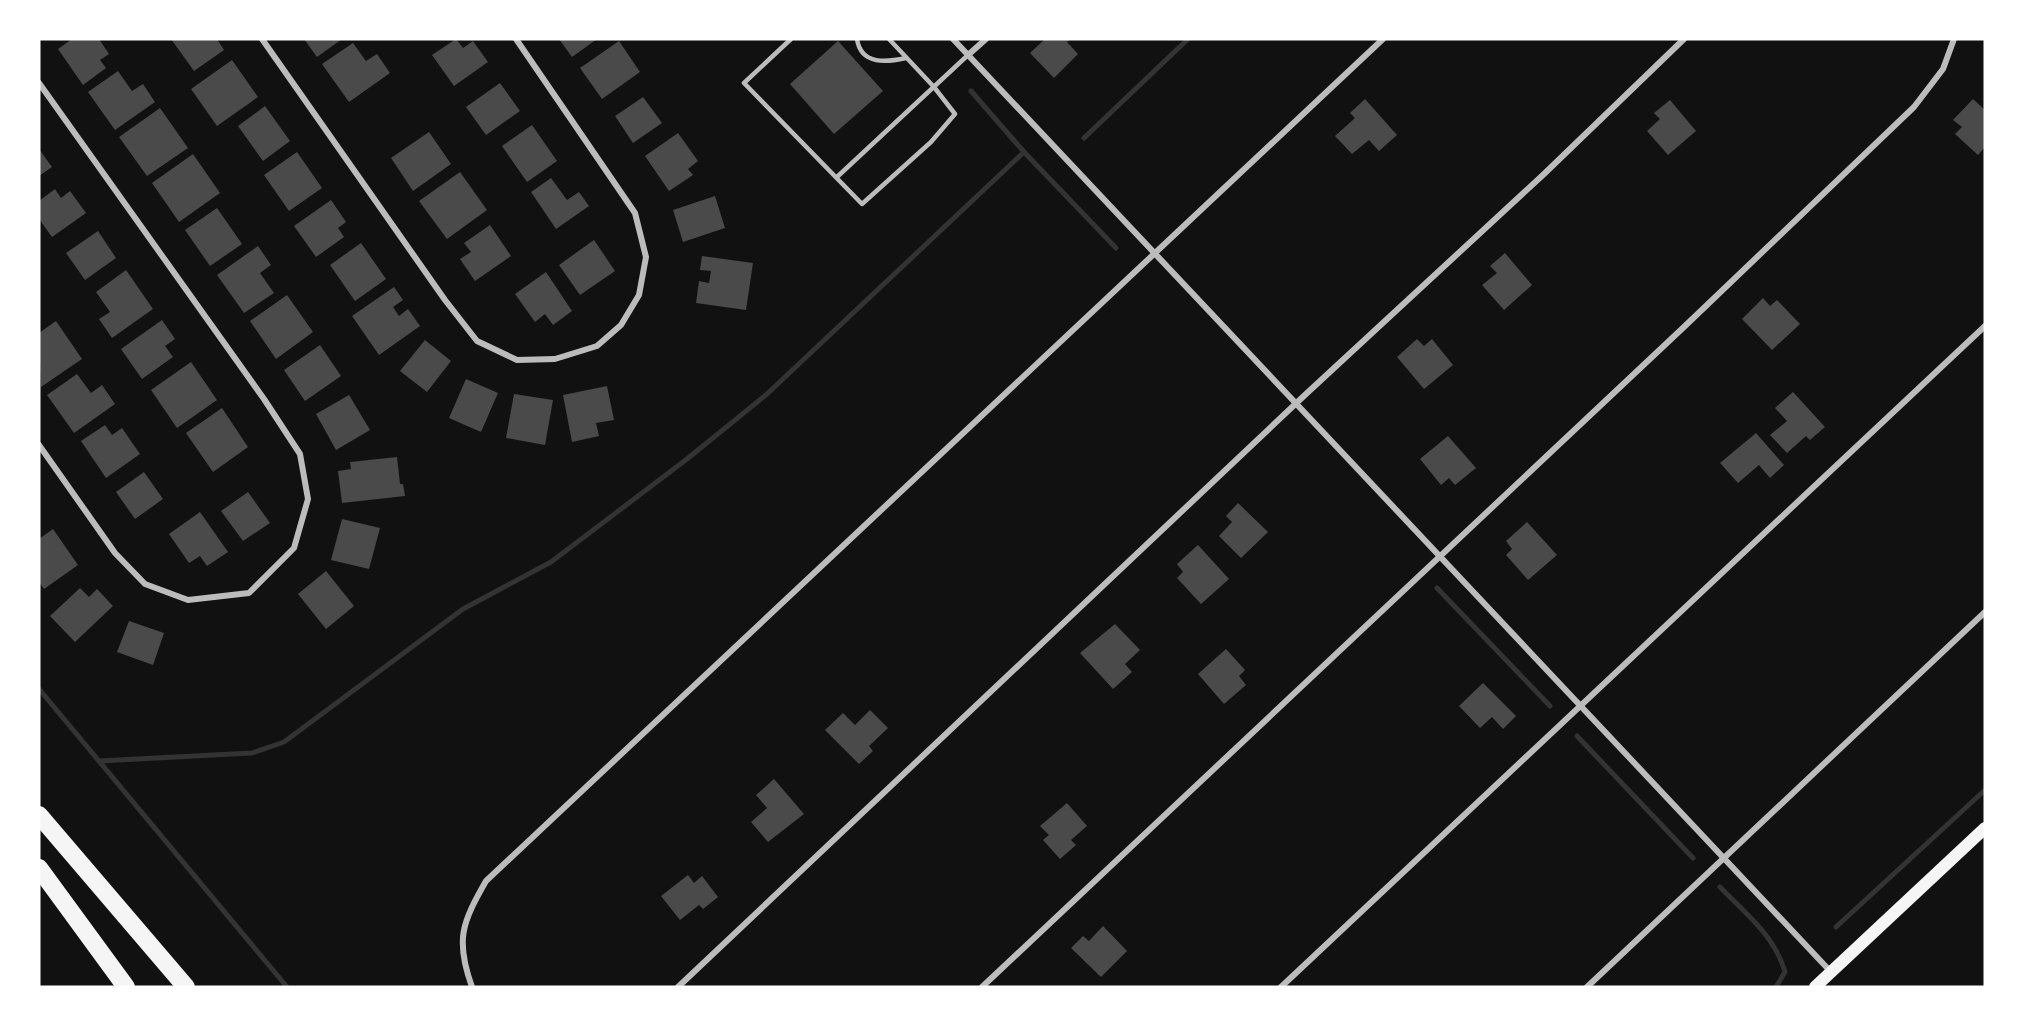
<svg xmlns="http://www.w3.org/2000/svg" width="2024" height="1026" font-family="Lato,sans-serif">
  <style>
    .lines { fill: none; stroke-linecap: round; stroke-linejoin: round }
    .stream { stroke: #333; stroke-width: 5 }
    .building { fill: #4a4a4a }
    .service { stroke: #bcbcbc; stroke-width: 4.5 }
    .minor { stroke: #bcbcbc; stroke-width: 6 }
    .secondary { stroke: #f5f5f5; stroke-width: 12 }
    .motorway { stroke: #f5f5f5; stroke-width: 18 }
  </style>
  <rect width="100%" height="100%" fill="#111"/>
  <g class="lines">
    <!-- stream -->
    <g class="stream">
      <path d="M971 91 1024 152 1116 248"/>
      <path d="M1084 138 1188 39"/>
      <path d="M1437 588 1550 706"/>
      <path d="M39 689 287 987"/>
      <path d="M1577 736 1693 858"/>
      <path d="M99 761 252 753 284 742 463 609 551 562 687 459 767 394 1024 152"/>
      <path d="M1720 887C1745 913 1775 936 1785 972L1776 987"/>
      <path d="M1836 927 1985 790"/>
    </g>
  </g>
  <!-- building -->
  <g class="building">
    <path d="M72 39H99L109 54 100 60 106 68 83 85 58 49Z"/>
    <path d="M171 39H217L224 50 194 71Z"/>
    <path d="M304 39H342L317 57Z"/>
    <path d="M456 39 463 48 473 41 488 62 454 86 432 55Z"/>
    <path d="M559 39H597L572 57Z"/>
    <path d="M1045 39H1071L1067 42 1078 54 1054 78 1030 53Z"/>
    <path d="M619 41 640 72 602 99 580 68Z"/>
    <path d="M838 41 883 91 834 134 790 84Z"/>
    <path d="M353 43 366 61 377 54 390 73 349 102 322 64Z"/>
    <path d="M232 60 258 97 217 126 191 89Z"/>
    <path d="M118 71 132 91 143 84 155 102 115 130 88 92Z"/>
    <path d="M500 83 520 111 486 135 466 107Z"/>
    <path d="M643 97 662 123 633 143 615 116Z"/>
    <path d="M1365 99 1397 135 1379 151 1369 140 1352 154 1335 136 1355 118 1350 113Z"/>
    <path d="M1973 99 1985 110V147L1978 155 1955 134 1962 127 1953 120Z"/>
    <path d="M1670 100 1696 131 1668 155 1647 131 1660 119 1654 113Z"/>
    <path d="M265 106 290 141 263 161 238 126Z"/>
    <path d="M160 108 188 148 147 176 119 137Z"/>
    <path d="M532 125 557 161 527 182 502 146Z"/>
    <path d="M429 132 451 164 413 191 391 158Z"/>
    <path d="M678 133 698 161 688 169 693 175 669 191 645 156Z"/>
    <path d="M39 149 52 167 39 176Z"/>
    <path d="M297 152 322 188 289 211 264 175Z"/>
    <path d="M193 154 220 193 179 222 152 183Z"/>
    <path d="M460 172 487 210 447 239 419 201Z"/>
    <path d="M551 178 567 200 579 192 589 206 556 229 531 192Z"/>
    <path d="M55 189 61 198 70 191 86 213 52 237 39 219V201Z"/>
    <path d="M715 196 725 228 683 242 673 210Z"/>
    <path d="M331 200 346 222 338 228 344 237 316 257 294 226Z"/>
    <path d="M217 208 242 244 210 266 185 230Z"/>
    <path d="M490 225 511 256 475 281 460 259 471 252 464 243Z"/>
    <path d="M98 231 116 258 85 280 66 253Z"/>
    <path d="M594 240 615 271 580 295 559 265Z"/>
    <path d="M361 243 386 279 355 301 330 265Z"/>
    <path d="M258 246 271 265 260 273 274 293 244 313 217 275Z"/>
    <path d="M1505 253 1532 285 1504 310 1482 285 1497 273 1490 266Z"/>
    <path d="M702 256 753 263 746 310 696 303 699 281 709 283 711 271 700 270Z"/>
    <path d="M126 270 153 309 112 338 99 319 110 312 96 292Z"/>
    <path d="M546 272 572 311 553 325 545 314 535 322 515 294Z"/>
    <path d="M394 287 403 300 393 307 399 316 408 309 420 326 379 355 352 316Z"/>
    <path d="M287 295 313 332 276 359 250 321Z"/>
    <path d="M1763 298 1770 306 1777 300 1800 324 1772 350 1742 319Z"/>
    <path d="M162 320 175 339 165 346 173 357 142 379 121 349Z"/>
    <path d="M56 321 82 359 41 387 39 333Z"/>
    <path d="M1417 339 1424 346 1432 339 1453 365 1424 389 1397 357Z"/>
    <path d="M425 340 451 361 427 392 400 371Z"/>
    <path d="M320 345 341 376 305 401 284 370Z"/>
    <path d="M191 362 217 400 177 428 151 390Z"/>
    <path d="M77 374 91 393 102 385 115 404 74 433 47 395Z"/>
    <path d="M466 379 498 393 481 432 449 418Z"/>
    <path d="M607 386 614 420 596 423 599 436 572 442 563 395Z"/>
    <path d="M1793 392 1825 427 1810 440 1806 436 1787 453 1770 435 1787 421 1775 408Z"/>
    <path d="M514 394 553 400 545 445 506 438Z"/>
    <path d="M349 395 370 430 336 450 316 414Z"/>
    <path d="M222 408 248 447 213 472 186 433Z"/>
    <path d="M105 425 112 435 122 428 140 454 106 478 81 441Z"/>
    <path d="M1756 433 1784 465 1770 478 1759 465 1738 483 1720 463Z"/>
    <path d="M1448 436 1476 468 1455 485 1449 478 1441 485 1420 459Z"/>
    <path d="M397 457 400 484H403L405 496 342 503 338 471 351 469 350 462Z"/>
    <path d="M144 472 163 499 135 519 116 492Z"/>
    <path d="M248 492 270 523 243 541 221 511Z"/>
    <path d="M1238 503 1268 532 1241 558 1219 536 1232 522 1226 516Z"/>
    <path d="M200 512 228 552 207 566 200 556 189 563 169 534Z"/>
    <path d="M342 519 380 528 369 569 331 560Z"/>
    <path d="M1527 522 1557 555 1528 580 1506 555 1512 549 1506 541Z"/>
    <path d="M53 529 78 565 44 589 39 582V539Z"/>
    <path d="M1198 545 1229 579 1201 604 1177 578 1183 572 1177 564Z"/>
    <path d="M326 571 354 606 326 629 298 594Z"/>
    <path d="M80 588 89 597 97 589 113 606 75 642 50 616Z"/>
    <path d="M129 621 164 633 153 665 117 652Z"/>
    <path d="M1115 624 1140 650 1125 664 1132 672 1113 689 1080 653Z"/>
    <path d="M1226 649 1245 670 1239 676 1246 685 1224 704 1198 674Z"/>
    <path d="M1483 683 1516 716 1503 729 1492 717 1480 728 1459 706Z"/>
    <path d="M870 710 888 728 869 746 873 751 859 764 825 730 843 713 855 725Z"/>
    <path d="M774 779 804 814 768 842 751 822 767 808 756 795Z"/>
    <path d="M1067 803 1087 826 1071 840 1076 845 1060 859 1043 840 1049 835 1040 826Z"/>
    <path d="M688 875 694 883 702 876 718 897 703 909 699 905 680 920 661 896Z"/>
    <path d="M1103 926 1127 951 1101 977 1071 948 1083 936 1089 941Z"/>
  </g>
  <g class="lines">
    <!-- service -->
    <g class="service">
      <path d="M791 39 744 83 862 204 931 142 955 114 934 87 889 39"/>
      <path d="M857 39C861 66 888 62 906 58"/>
      <path d="M837 177 968 55"/>
    </g>
    <!-- minor -->
    <g class="minor">
      <path d="M262 39 445 300 477 341 517 360 555 359 597 346 621 325 639 295 646 257 635 213 516 39"/>
      <path d="M953 39 1831 972"/>
      <path d="M968 55 986 39"/>
      <path d="M39 83 264 399 300 454 308 499 294 548 249 593 188 600 145 584 115 553 39 445"/>
      <path d="M472 987C455 940 462 923 486 881L1383 39"/>
      <path d="M678 987 1306 394 1544 174 1684 39"/>
      <path d="M982 987 1685 326 1914 107 1943 69 1954 39"/>
      <path d="M1281 987 1985 326"/>
      <path d="M1587 987 1985 612"/>
    </g>
    <!-- secondary -->
    <path class="secondary" d="M1815 987 1985 828"/>
    <!-- motorway -->
    <g class="motorway">
      <path d="M39 815 186 987"/>
      <path d="M39 868 126 987"/>
    </g>
  </g>
  <!-- border -->
  <rect width="2024" height="1026" fill="none" stroke="#ffffff" stroke-width="81"/>
</svg>
